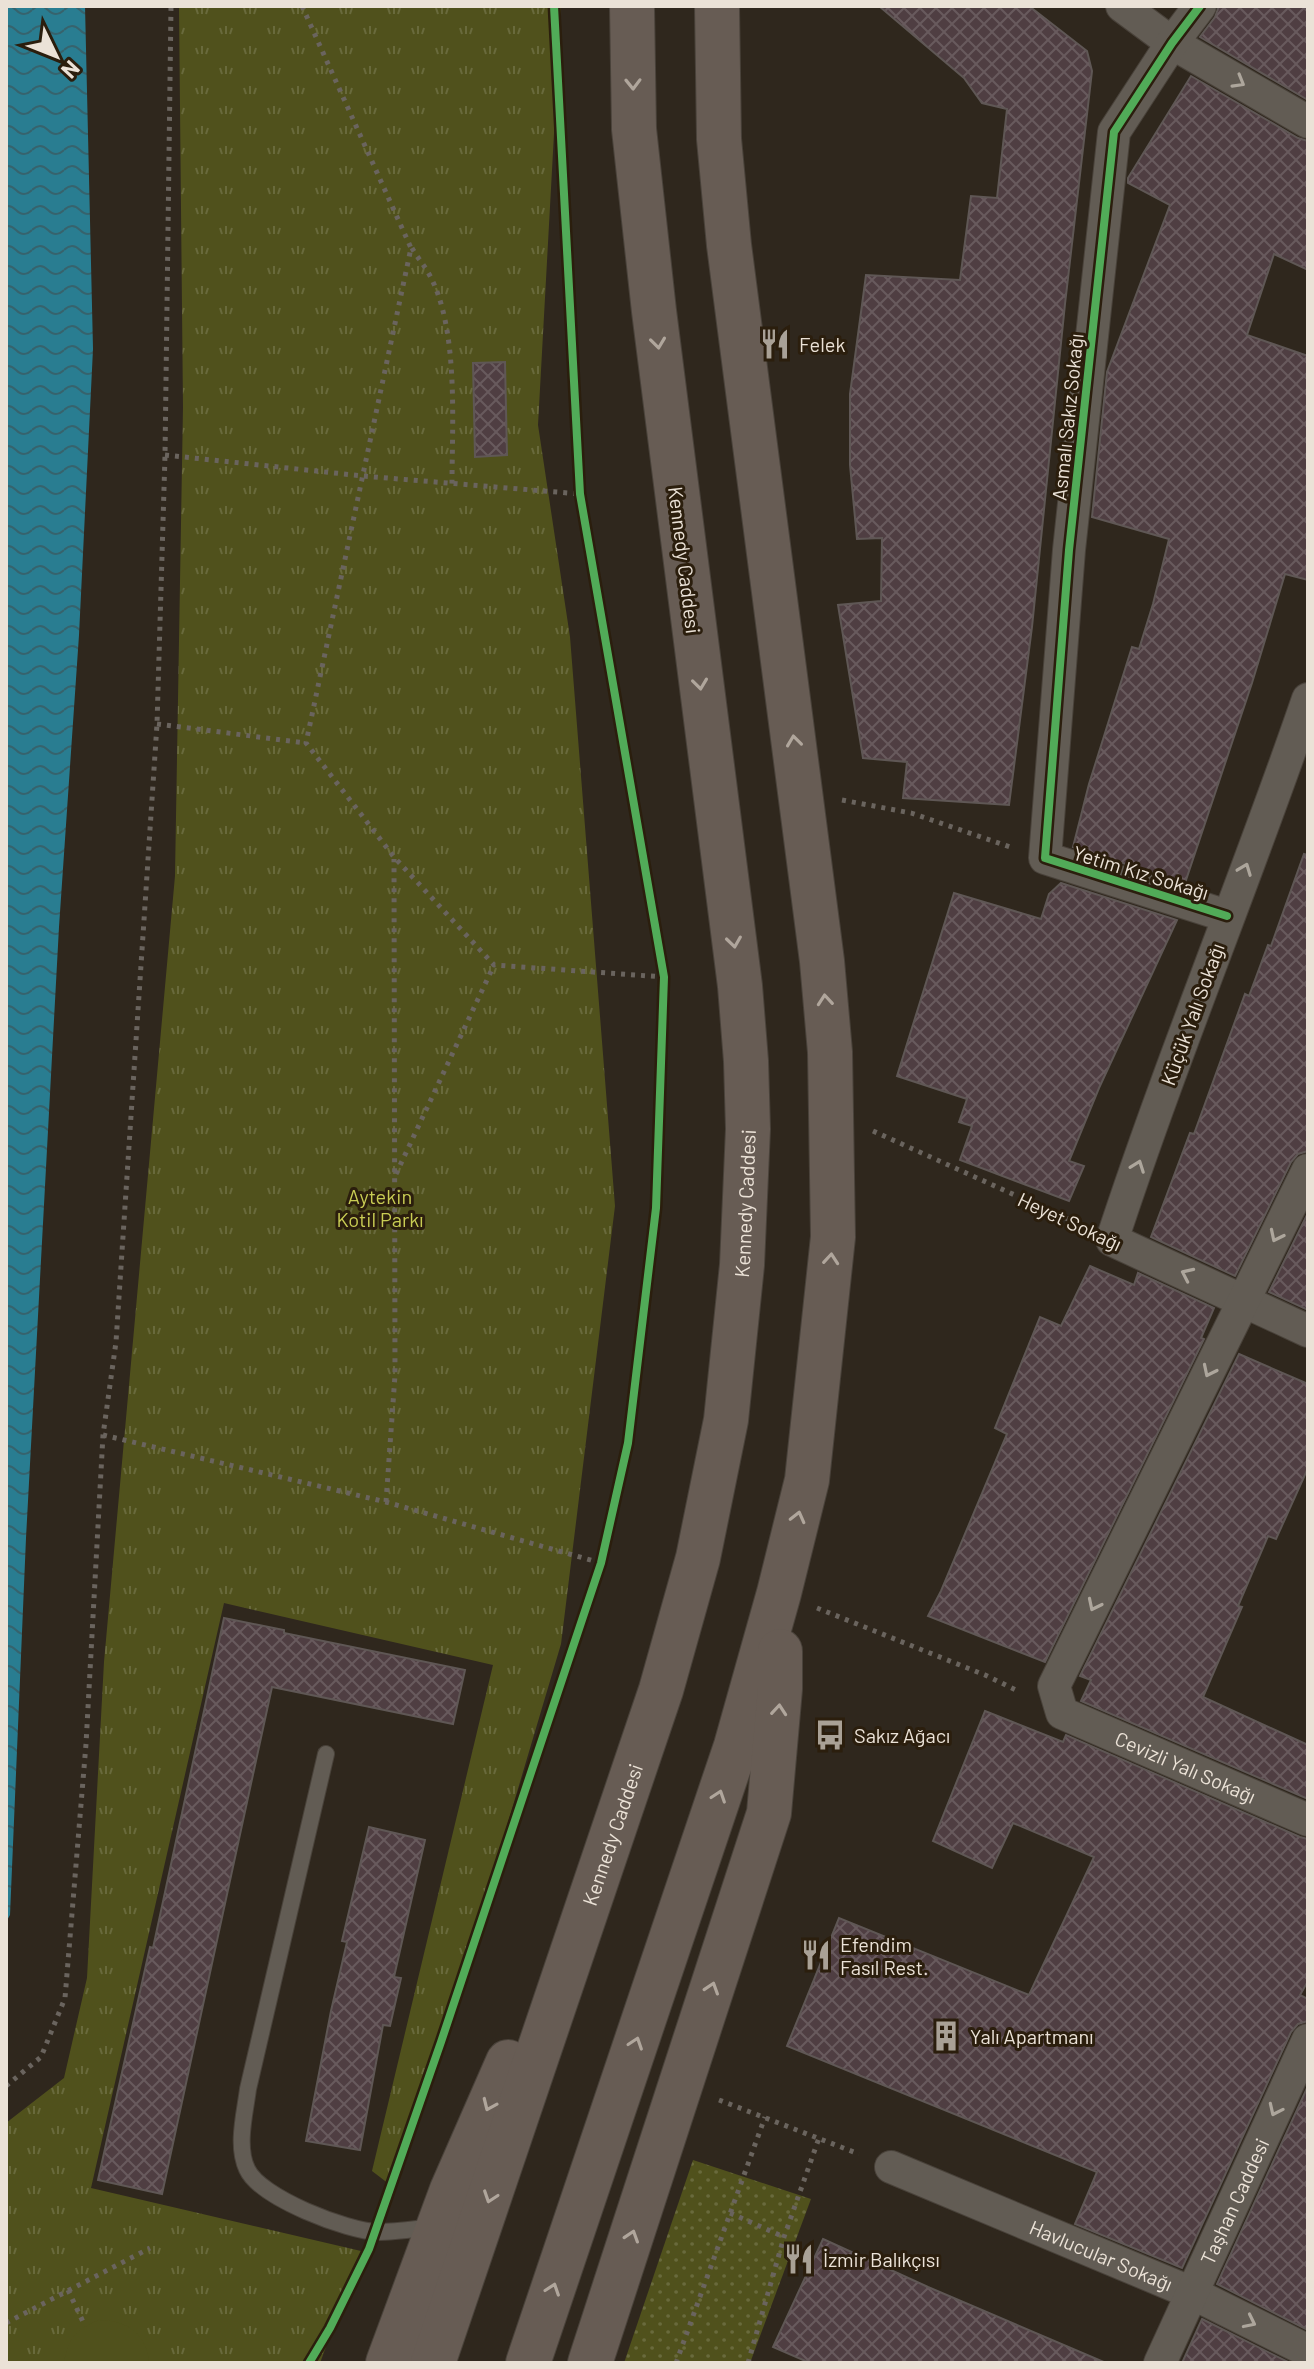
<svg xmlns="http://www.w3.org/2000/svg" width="1314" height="2369" font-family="Barlow,sans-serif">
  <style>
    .grass { fill: url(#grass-dots) }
    .park { fill: url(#park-tufts) }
    .pitch { fill: #50511c }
    .water { fill: url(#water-waves) }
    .building { fill: url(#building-cross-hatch); stroke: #5f5755; stroke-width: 2 }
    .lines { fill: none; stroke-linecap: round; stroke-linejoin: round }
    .lane-casing { stroke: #49423a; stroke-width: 18 }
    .street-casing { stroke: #49423a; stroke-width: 34 }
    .highway-casing { stroke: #49423a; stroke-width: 46 }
    .path { stroke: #6a645e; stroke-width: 5; stroke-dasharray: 4 6; stroke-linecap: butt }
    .lane { stroke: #625c54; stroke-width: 16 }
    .street { stroke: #625c54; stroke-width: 32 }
    .highway { stroke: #675c54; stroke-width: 44 }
    .cycleway-casing { stroke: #2b1e0d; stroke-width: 13 }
    .cycleway { stroke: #51ab58; stroke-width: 8 }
    .oneway { stroke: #ada69c }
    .oneway2 { stroke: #b0a69c }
    .labels { text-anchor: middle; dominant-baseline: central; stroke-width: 6; stroke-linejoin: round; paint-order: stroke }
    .poi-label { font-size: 20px; fill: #ebe2d7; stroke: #2b1e0d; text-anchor: start }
    .street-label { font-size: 20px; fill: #ebe2d7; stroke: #2b1e0d }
    .park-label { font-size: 20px; fill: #c9cd54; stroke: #2b1e0d }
  </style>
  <defs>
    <pattern id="grass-dots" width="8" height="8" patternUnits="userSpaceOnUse" patternTransform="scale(2)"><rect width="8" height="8" fill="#50511c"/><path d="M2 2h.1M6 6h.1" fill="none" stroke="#696a3c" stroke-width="1.8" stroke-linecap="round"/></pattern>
    <pattern id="park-tufts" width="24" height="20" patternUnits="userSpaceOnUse" patternTransform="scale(2)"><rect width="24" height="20" fill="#50511c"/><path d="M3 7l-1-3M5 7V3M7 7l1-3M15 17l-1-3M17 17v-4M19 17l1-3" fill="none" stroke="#696a3c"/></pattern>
    <pattern id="water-waves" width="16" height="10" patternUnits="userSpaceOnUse" patternTransform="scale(2)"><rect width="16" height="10" fill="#297d91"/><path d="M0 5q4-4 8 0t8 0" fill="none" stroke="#36636d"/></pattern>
    <pattern id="building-cross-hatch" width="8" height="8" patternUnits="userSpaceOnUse" patternTransform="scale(2)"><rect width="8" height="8" fill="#4f3e42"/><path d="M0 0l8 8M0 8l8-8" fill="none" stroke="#685a5d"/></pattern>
  </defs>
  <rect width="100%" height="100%" fill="#2f271d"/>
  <!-- grass -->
  <path class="grass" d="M693 2160 811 2199 750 2363H624Z"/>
  <!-- park -->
  <path class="park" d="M179 6H561L538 425 570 637 615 1206 561 1644 424 2105 389 2184 372 2171 493 1665 224 1603 91 2188 361 2251 320 2363H6V2123L64 2078 87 1978 104 1662 175 876 183 407Z"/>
  <!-- pitch -->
  <path class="pitch" d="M99 2320C127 2320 147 2334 149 2363H64C68 2338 76 2329 99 2320Z"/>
  <!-- water -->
  <path class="water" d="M6 6H85L93 349 79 635 59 927 26 1538 10 1915 6 1922Z"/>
  <!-- building -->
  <g class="building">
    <path d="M879 6H1029L1087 51 1092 71 1065 304 1032 627 1009 805 903 798 907 762 863 758 838 605 881 601 882 538 857 539 850 465V394L866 275 960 280 971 196 997 198 1007 109 982 103 964 78Z"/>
    <path d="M1219 6H1308V100L1200 37 1215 17Z"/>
    <path d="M1191 76 1298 138 1308 141V270L1274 254 1247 335 1308 356V580L1285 574 1252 683 1185 883 1073 847 1089 784 1132 647 1139 649 1153 604 1169 539 1092 517 1107 372 1170 205 1128 183V178Z"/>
    <path d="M505 362 507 455 475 457 473 363Z"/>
    <path d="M1304 854 1308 855V1151L1298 1154 1291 1162 1235 1276 1151 1237 1190 1133 1194 1134 1245 994 1249 996 1268 945 1271 946Z"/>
    <path d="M1061 883 1177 920 1099 1088 1069 1161 1084 1166 1069 1201 960 1160 972 1126 959 1122 967 1099 897 1076 954 893 1041 919 1049 894Z"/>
    <path d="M1308 1213V1310L1269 1292Z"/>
    <path d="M1090 1266 1134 1285 1138 1273 1214 1308 1201 1338 1204 1339 1045 1662 928 1616 941 1591 1007 1434 995 1428 1040 1317 1061 1326Z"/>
    <path d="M1239 1354 1308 1384V1468L1276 1539 1268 1536 1238 1606 1242 1607 1203 1697 1308 1745V1799L1081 1701 1091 1680 1080 1676Z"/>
    <path d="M224 1618 284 1630V1633L465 1670 453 1724 272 1687 162 2194 98 2180 150 1947 153 1948Z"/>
    <path d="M985 1711 1063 1742 1066 1735 1300 1837 1308 1839V1981L1300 1995 1308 1999V2021L1298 2024 1291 2032 1182 2268 1075 2224 1097 2172 787 2046 839 1918 1029 1995 1094 1857 1013 1823 992 1868 933 1841Z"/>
    <path d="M369 1827 425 1840 394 1977 401 1978 390 2026 383 2025 360 2150 306 2141 331 2011 347 1942 342 1941Z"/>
    <path d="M1308 2086V2330L1217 2284Z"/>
    <path d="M823 2239 928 2287 1106 2363H810L773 2347Z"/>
    <path d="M1202 2319 1290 2363H1182Z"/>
  </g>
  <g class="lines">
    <!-- lane casing -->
    <g class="lane-casing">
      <path id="lane" d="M326 1754 248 2089C245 2113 236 2146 247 2169 260 2198 347 2231 378 2232 396 2232 415 2229 434 2227"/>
    </g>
    <!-- street casing -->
    <g class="street-casing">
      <g id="street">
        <path d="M1122 6 1172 43 1308 122"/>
        <path d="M1200 6 1172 43 1114 132 1069 550 1045 858 1227 916"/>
        <path d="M1308 699C1246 880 1172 1057 1112 1240L1308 1331"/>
        <path id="s1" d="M1308 1170 1054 1686 1062 1713 1308 1820"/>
        <path id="s2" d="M891 2167 1192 2293 1308 2351"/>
        <path id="s3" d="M1160 2363 1308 2040"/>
      </g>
    </g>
    <!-- highway casing -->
    <g class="highway-casing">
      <g id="highway">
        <path d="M388 2363 452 2190 508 2062"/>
        <path id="s4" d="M433 2363 661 1690 698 1558 726 1420 742 1265 748 1129 746 1061 740 986 654 311 634 129 632 6"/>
        <path d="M528 2363 736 1746 779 1593 807 1480 833 1237 830 1052 822 961 729 245 719 139 717 6"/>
        <path d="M590 2363 769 1813 780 1689V1651"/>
      </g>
    </g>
    <!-- path -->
    <g class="path">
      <path d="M302 6 411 248 306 743 394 857 494 965 664 977"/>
      <path d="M412 248C417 257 424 265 429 274 459 328 452 423 452 484"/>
      <path d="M165 455 363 476 580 494"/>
      <path d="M157 724 306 743"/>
      <path d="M842 800 911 813 1010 847"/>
      <path d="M873 1131 1079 1224"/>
      <path d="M396 1174 494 965"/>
      <path d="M103 1435 386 1502 601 1563"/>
      <path d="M386 1502 395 1375 394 859"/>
      <path d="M817 1608 985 1675 1018 1691"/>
      <path d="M6 2086 41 2057 65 1998 86 1744 103 1435 116 1342 157 724 165 455 171 6"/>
      <path d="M719 2100 859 2154"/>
      <path d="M730 2213 784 2237"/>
      <path d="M68 2290 85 2326"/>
      <path d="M6 2323 150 2248"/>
      <path d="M676 2363 765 2117"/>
      <path d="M748 2363 784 2237 819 2138"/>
    </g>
    <!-- lane -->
    <use href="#lane" class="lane"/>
    <!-- street -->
    <use href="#street" class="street"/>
    <!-- highway -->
    <use href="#highway" class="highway"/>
    <!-- cycleway casing -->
    <g class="cycleway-casing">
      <g id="cycleway">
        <path d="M1200 6 1172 43 1114 132 1069 550 1045 858 1227 916"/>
        <path d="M309 2363 330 2328 369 2249 441 2042 601 1563 628 1443 656 1208 664 977 580 494 554 6"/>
      </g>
    </g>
    <!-- cycleway -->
    <use href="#cycleway" class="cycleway"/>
  </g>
  <!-- one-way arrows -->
  <defs><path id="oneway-chevron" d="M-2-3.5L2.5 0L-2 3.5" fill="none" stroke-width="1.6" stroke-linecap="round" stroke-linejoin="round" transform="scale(2)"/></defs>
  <g class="oneway">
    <use href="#oneway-chevron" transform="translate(1239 82) rotate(30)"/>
    <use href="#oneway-chevron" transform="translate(1245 869) rotate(-69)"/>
    <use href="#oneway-chevron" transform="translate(1138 1166) rotate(-70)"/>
    <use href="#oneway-chevron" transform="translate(1276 1236) rotate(116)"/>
    <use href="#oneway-chevron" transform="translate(1187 1274) rotate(-155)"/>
    <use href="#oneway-chevron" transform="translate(1209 1371) rotate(116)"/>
    <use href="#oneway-chevron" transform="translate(1094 1605) rotate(116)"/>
    <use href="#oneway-chevron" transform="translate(1275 2110) rotate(115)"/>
    <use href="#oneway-chevron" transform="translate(1250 2322) rotate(26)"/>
  </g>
  <g class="oneway2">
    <use href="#oneway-chevron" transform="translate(633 84) rotate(89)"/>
    <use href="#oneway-chevron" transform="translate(658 343) rotate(83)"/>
    <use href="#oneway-chevron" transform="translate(700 684) rotate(83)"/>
    <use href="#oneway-chevron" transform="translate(794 741) rotate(-97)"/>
    <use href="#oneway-chevron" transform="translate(734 942) rotate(82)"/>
    <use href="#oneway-chevron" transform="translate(825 1000) rotate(-95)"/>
    <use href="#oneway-chevron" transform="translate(831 1259) rotate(-85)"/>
    <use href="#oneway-chevron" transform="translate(798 1517) rotate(-76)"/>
    <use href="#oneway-chevron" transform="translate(779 1710) rotate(-85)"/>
    <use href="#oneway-chevron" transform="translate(719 1796) rotate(-71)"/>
    <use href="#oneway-chevron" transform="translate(712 1988) rotate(-72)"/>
    <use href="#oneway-chevron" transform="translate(636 2043) rotate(-71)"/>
    <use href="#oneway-chevron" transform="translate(489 2105) rotate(114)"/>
    <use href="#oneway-chevron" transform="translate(490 2197) rotate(109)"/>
    <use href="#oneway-chevron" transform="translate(632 2236) rotate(-72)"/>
    <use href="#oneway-chevron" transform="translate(553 2289) rotate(-71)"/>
  </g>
  <!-- icons -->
  <defs>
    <g id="restaurant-bare" transform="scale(2.4)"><path d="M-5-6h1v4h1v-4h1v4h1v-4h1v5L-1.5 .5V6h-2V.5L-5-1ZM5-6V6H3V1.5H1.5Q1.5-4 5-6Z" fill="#a9a196" stroke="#2b1e0d" stroke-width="2.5" paint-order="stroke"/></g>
    <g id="bus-bare" transform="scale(2.4)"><path d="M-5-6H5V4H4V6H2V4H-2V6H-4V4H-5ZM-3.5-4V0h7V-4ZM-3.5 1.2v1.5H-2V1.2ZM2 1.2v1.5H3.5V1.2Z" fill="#a9a196" stroke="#2b1e0d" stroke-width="2.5" paint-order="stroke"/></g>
    <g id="building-bare" transform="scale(2.4)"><path d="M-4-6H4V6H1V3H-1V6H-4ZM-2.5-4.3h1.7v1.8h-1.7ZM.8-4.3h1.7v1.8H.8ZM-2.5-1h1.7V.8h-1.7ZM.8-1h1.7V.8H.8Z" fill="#a9a196" stroke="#2b1e0d" stroke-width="2.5" paint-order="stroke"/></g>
  </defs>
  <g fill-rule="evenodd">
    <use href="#restaurant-bare" x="775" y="344"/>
    <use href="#bus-bare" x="830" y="1735"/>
    <use href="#restaurant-bare" x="816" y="1955"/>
    <use href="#building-bare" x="946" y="2036"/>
    <use href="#restaurant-bare" x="799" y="2259"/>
  </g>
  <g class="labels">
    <!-- poi labels -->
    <g class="poi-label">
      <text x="799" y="344">Felek</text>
      <text x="854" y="1735">Sakız Ağacı</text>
      <text x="840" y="1944">Efendim<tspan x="840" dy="23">Fasıl Rest.</tspan></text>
      <text x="970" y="2036">Yalı Apartmanı</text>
      <text x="823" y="2259">İzmir Balıkçısı</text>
    </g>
    <!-- street labels -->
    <g class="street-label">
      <text transform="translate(1067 417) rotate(-84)">Asmalı Sakız Sokağı</text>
      <text transform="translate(685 560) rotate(83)">Kennedy Caddesi</text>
      <text transform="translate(1141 872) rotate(17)">Yetim Kız Sokağı</text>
      <text transform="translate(1192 1014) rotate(-70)">Küçük Yalı Sokağı</text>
      <text stroke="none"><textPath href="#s4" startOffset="1206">Kennedy Caddesi</textPath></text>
      <text transform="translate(1070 1221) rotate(25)">Heyet Sokağı</text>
      <text stroke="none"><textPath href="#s1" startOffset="738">Cevizli Yalı Sokağı</textPath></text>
      <text stroke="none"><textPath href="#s4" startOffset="558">Kennedy Caddesi</textPath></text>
      <text stroke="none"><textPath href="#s3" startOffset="178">Taşhan Caddesi</textPath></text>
      <text stroke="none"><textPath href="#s2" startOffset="228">Havlucular Sokağı</textPath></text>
    </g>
    <!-- park labels -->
    <g class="park-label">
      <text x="380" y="1196">Aytekin<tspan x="380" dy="23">Kotil Parkı</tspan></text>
    </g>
  </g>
  <!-- border -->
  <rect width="1314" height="2369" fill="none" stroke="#ebe2d7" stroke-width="16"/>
  <!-- north arrow -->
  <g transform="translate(56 56) rotate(133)" stroke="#2b1e0d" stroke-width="6" paint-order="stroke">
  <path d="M0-6L14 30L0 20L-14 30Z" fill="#ebe2d7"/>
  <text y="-12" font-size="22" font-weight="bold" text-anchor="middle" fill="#ebe2d7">N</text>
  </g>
</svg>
